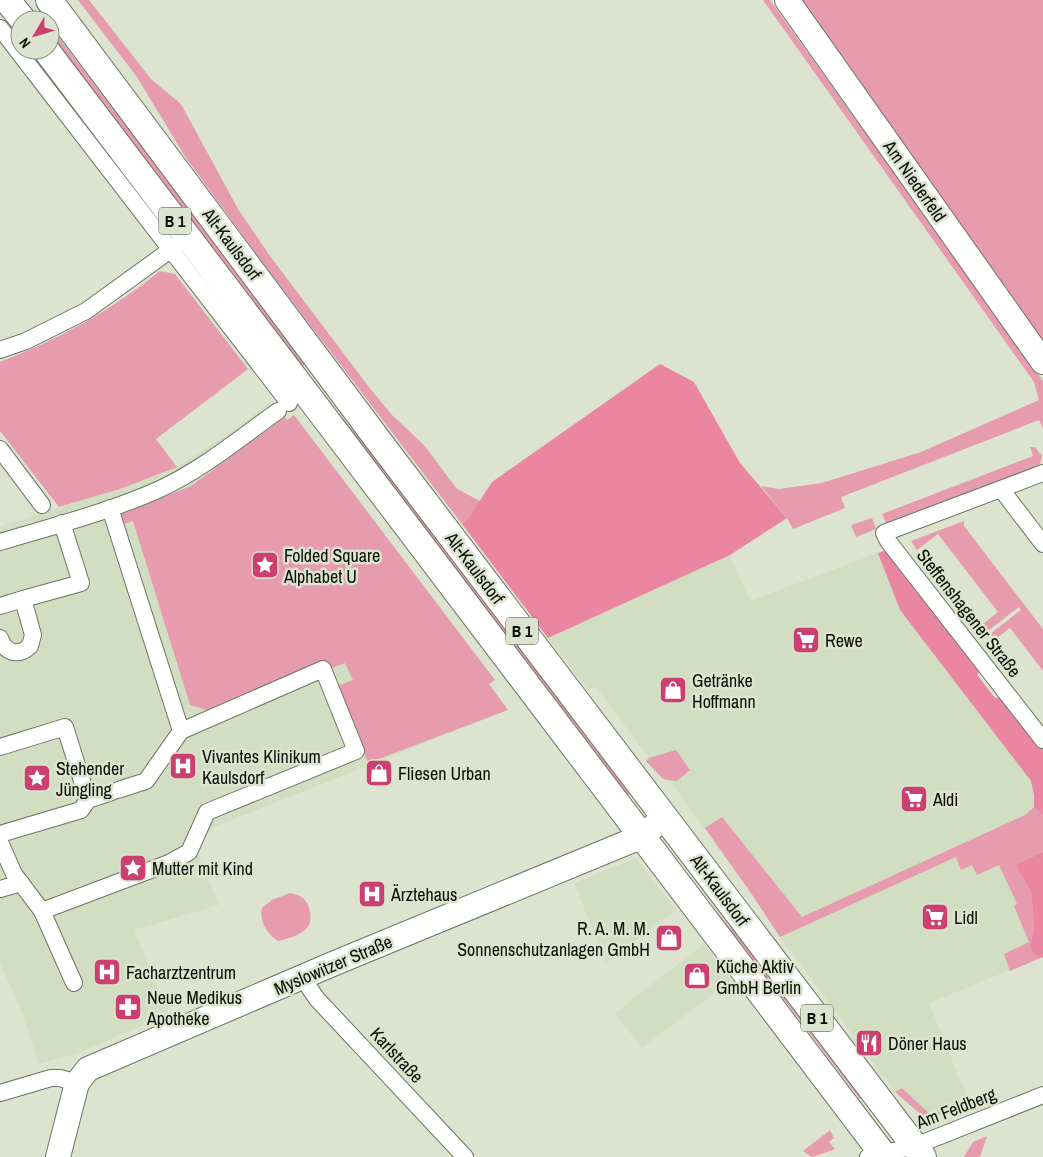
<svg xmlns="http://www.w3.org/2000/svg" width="1043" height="1157" font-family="'Archivo Narrow',sans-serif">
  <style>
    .built { fill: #d2dec1 }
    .green { fill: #e69bae }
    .forest { fill: #eb86a2 }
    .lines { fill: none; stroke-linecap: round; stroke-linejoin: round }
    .street-casing { stroke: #6d7461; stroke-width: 18 }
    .secondary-casing { stroke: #6d7461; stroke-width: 26 }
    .primary-casing { stroke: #6d7461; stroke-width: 28 }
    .street { stroke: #fff; stroke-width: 16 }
    .secondary { stroke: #fff; stroke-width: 24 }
    .primary { stroke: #fff; stroke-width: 26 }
    .labels { text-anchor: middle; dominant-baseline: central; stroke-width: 5; stroke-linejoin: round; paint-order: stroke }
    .shield { fill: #dce4cf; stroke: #4a4e43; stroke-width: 1 }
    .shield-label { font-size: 16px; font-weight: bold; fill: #0b0e07 }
    .street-label { font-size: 18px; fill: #0b0e07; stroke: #dce4cf }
    .poi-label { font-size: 18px; fill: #0b0e07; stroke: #dce4cf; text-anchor: start }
  </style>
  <rect width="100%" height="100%" fill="#dce4cf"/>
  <!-- built -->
  <g class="built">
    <path d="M272 401 508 710 191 836 219 905 134 930 169 1014 78 1053 39 1064 23 1015 0 962V526L120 489 177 467 225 436Z"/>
    <path d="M883 551 1043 761V957L929 1003 969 1102 954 1108 930 1114 903 1088 895 1092 780 937 753 896 670 781H666L596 687 588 690 548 638 730 555 750 601Z"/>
    <path d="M636 858 676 910 606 963 574 883Z"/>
    <path d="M704 944 731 980 642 1048 615 1013Z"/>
  </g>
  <!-- green -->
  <g class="green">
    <path d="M78 0H89L151 79 181 104 238 209 270 256 372 391 392 415 424 445 457 489 480 501 468 519 462 524 263 263 186 158 137 77Z"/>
    <path d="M763 0H770L1043 381V428L1039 420 841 497 845 508 793 529 787 518 761 486 779 489 822 483 921 452 1039 400 1034 382Z"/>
    <path d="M799 0H1043V345Z"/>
    <path d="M50 26 115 112 160 161 305 358 303 370 50 43Z"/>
    <path d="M160 271 175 274 248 369 156 439 177 467 120 489 59 507 0 431V362C58 340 112 310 160 271Z"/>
    <path d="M325 397 354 432 373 448 633 791 624 798Z"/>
    <path d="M294 415 495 680 489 684 508 710 368 763 337 686 353 680 345 663 330 669 210 711 190 705 133 521 123 524 120 515 191 486 285 417 287 420Z"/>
    <path d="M1030 447H1035L1042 456 1040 464 1034 468 887 525 882 514 1033 456Z"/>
    <path d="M872 518 876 529 856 537 851 525Z"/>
    <path d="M964 521V526L1043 629V671L1010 628 994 640 990 634 1021 610 1019 607 989 630 983 624 998 612 938 534 917 550 911 541Z"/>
    <path d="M676 750 690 770 677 781 663 779 646 761 649 758Z"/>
    <path d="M1034 807 1043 815V852L1015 865 1031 891 1034 927 1030 947 1034 954 1040 958 1010 971 1004 954 1029 942 1014 906 1017 904 999 865 977 875 972 865 961 870 956 857 780 937 753 896 705 828 722 817 802 917 1025 815Z"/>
    <path d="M290 893C292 894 295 894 298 895 309 899 315 919 307 928 301 935 287 939 278 941 267 934 259 921 262 908L272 900Z"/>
    <path d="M713 907 727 924 758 957 865 1096 860 1099 786 1002 747 961 709 910Z"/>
    <path d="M902 1088 930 1114 954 1108 931 1118H925L895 1092Z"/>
    <path d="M830 1130 834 1138 829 1142 835 1149 813 1157 810 1156 803 1151Z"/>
    <path d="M987 1136 980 1157H964L973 1142Z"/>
  </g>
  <!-- forest -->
  <g class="forest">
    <path d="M660 364 694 382 740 463 787 518 730 555 548 638 462 524 468 519 492 482Z"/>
    <path d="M890 549 981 669 977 675 995 698 1003 697 1043 750V815L1034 807V795L1031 781 900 610 878 553Z"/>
    <path d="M1043 852V957L1040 958 1034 954 1030 947 1034 927 1031 891 1015 865Z"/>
  </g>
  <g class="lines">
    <!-- street casing -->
    <g class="street-casing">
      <g id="street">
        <path d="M0 28 289 403"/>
        <path d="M0 350 26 341 86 311 180 243"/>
        <path d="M0 449 42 505"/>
        <path d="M1043 473 884 533 888 541 1043 740"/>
        <path d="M1001 489 1043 544"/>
        <path d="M0 542C53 526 109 512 160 489 203 469 240 438 278 411"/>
        <path d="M23 599 81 583 62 523"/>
        <path d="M0 606 23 599 33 635 30 646C18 657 5 653 0 638"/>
        <path d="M0 747 65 727 88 800 81 810 0 834"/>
        <path d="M118 790 146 781 181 731"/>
        <path d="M88 800 112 792"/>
        <path d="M0 842 14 874 42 911 74 983"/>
        <path d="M0 889 21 883"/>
        <path d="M42 911 169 863 189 852 207 812 356 751 323 669 181 731 110 508"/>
        <path d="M304 977 310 989 317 999 465 1157"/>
        <path d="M0 1093 51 1078H60L77 1083"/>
        <path d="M868 1157 915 1146 1043 1095"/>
      </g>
    </g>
    <!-- secondary casing -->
    <g class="secondary-casing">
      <g id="secondary">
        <path d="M787 0 1043 362"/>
        <path d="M58 1157 77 1083 88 1069 335 963 643 836 664 817"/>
      </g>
    </g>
    <!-- primary casing -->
    <g class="primary-casing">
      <g id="primary">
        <path d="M7 0 23 20"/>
        <path d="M49 0 381 444 923 1157"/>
        <path d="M46 50 885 1157"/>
      </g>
    </g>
    <!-- street -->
    <use href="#street" class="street"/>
    <!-- secondary -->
    <use href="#secondary" class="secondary"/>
    <!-- primary -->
    <use href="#primary" class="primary"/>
  </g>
  <!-- icons -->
  <defs>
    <g id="sight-square" transform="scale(1.4375)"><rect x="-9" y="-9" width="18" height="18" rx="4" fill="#cb3f71" stroke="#dce4cf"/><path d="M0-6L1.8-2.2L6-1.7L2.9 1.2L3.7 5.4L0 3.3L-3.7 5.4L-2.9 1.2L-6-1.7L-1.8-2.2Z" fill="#fff"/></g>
    <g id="supermarket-square" transform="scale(1.4375)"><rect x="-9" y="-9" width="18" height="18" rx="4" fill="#cb3f71" stroke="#dce4cf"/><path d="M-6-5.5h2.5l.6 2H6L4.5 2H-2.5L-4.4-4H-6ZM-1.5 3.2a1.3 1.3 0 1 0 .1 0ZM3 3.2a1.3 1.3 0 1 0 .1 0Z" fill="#fff"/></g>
    <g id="shop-square" transform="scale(1.4375)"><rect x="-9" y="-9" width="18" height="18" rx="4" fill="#cb3f71" stroke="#dce4cf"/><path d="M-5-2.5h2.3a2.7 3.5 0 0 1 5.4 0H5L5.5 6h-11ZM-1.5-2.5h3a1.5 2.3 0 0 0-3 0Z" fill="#fff"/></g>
    <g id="hospital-square" transform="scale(1.4375)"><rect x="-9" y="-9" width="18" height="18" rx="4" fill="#cb3f71" stroke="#dce4cf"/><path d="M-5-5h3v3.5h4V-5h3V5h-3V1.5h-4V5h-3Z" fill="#fff"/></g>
    <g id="pharmacy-square" transform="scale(1.4375)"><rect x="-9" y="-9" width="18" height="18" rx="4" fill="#cb3f71" stroke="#dce4cf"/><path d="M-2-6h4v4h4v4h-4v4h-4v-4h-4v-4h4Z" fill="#fff"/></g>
    <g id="restaurant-square" transform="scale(1.4375)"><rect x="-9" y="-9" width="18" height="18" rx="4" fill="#cb3f71" stroke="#dce4cf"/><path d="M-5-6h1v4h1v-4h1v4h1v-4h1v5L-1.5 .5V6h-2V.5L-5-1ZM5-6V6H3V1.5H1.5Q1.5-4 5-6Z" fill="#fff"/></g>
  </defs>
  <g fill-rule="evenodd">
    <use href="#sight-square" x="265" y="565"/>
    <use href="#supermarket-square" x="806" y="640"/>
    <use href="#shop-square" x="673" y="690"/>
    <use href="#hospital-square" x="183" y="766"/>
    <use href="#shop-square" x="379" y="773"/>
    <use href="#sight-square" x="37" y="778"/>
    <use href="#supermarket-square" x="914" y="799"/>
    <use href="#sight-square" x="133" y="868"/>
    <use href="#hospital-square" x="372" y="894"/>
    <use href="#supermarket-square" x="935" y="917"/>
    <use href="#shop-square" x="669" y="938"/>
    <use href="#hospital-square" x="107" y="972"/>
    <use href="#shop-square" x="697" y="976"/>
    <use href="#pharmacy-square" x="128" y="1007"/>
    <use href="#restaurant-square" x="869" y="1043"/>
  </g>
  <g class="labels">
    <!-- shield labels -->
    <g class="shield">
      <rect x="159" y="207.5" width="32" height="27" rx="4"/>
      <rect x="506" y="617.5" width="32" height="27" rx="4"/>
      <rect x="801" y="1004.5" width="32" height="27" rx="4"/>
    </g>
    <g class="shield-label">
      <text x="175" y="221">B 1</text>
      <text x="522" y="631">B 1</text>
      <text x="817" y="1018">B 1</text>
    </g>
    <!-- street labels -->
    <g class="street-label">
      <text transform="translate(915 181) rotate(55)">Am Niederfeld</text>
      <text transform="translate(232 244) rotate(53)">Alt-Kaulsdorf</text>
      <text transform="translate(475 568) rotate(53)">Alt-Kaulsdorf</text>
      <text transform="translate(969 613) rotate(52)">Steffenshagener Straße</text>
      <text transform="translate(720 890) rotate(53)">Alt-Kaulsdorf</text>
      <text transform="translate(333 965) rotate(-23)">Myslowitzer Straße</text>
      <text transform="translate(397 1055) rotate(47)">Karlstraße</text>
      <text transform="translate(956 1108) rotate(-21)">Am Feldberg</text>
    </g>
    <!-- poi labels -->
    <g class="poi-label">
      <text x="284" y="555">Folded Square<tspan x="284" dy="21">Alphabet U</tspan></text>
      <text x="825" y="640">Rewe</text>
      <text x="692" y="680">Getränke<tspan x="692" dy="21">Hoffmann</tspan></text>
      <text x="202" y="756">Vivantes Klinikum<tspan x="202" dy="21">Kaulsdorf</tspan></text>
      <text x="56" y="768">Stehender<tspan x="56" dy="21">Jüngling</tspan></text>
      <text x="398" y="773">Fliesen Urban</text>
      <text x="933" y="799">Aldi</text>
      <text x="152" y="868">Mutter mit Kind</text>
      <text x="391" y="894">Ärztehaus</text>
      <text x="954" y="917">Lidl</text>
      <text x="650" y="928" text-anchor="end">R. A. M. M.<tspan x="650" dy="21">Sonnenschutzanlagen GmbH</tspan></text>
      <text x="716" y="966">Küche Aktiv<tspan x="716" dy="21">GmbH Berlin</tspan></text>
      <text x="126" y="972">Facharztzentrum</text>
      <text x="147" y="997">Neue Medikus<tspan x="147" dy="21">Apotheke</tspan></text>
      <text x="888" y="1043">Döner Haus</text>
    </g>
  </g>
  <!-- north arrow -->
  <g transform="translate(35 35) rotate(232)"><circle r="24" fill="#dce4cf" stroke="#888e7f"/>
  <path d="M0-4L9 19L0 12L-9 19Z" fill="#cb3f71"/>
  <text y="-8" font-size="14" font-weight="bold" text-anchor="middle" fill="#0b0e07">N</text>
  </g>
</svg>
